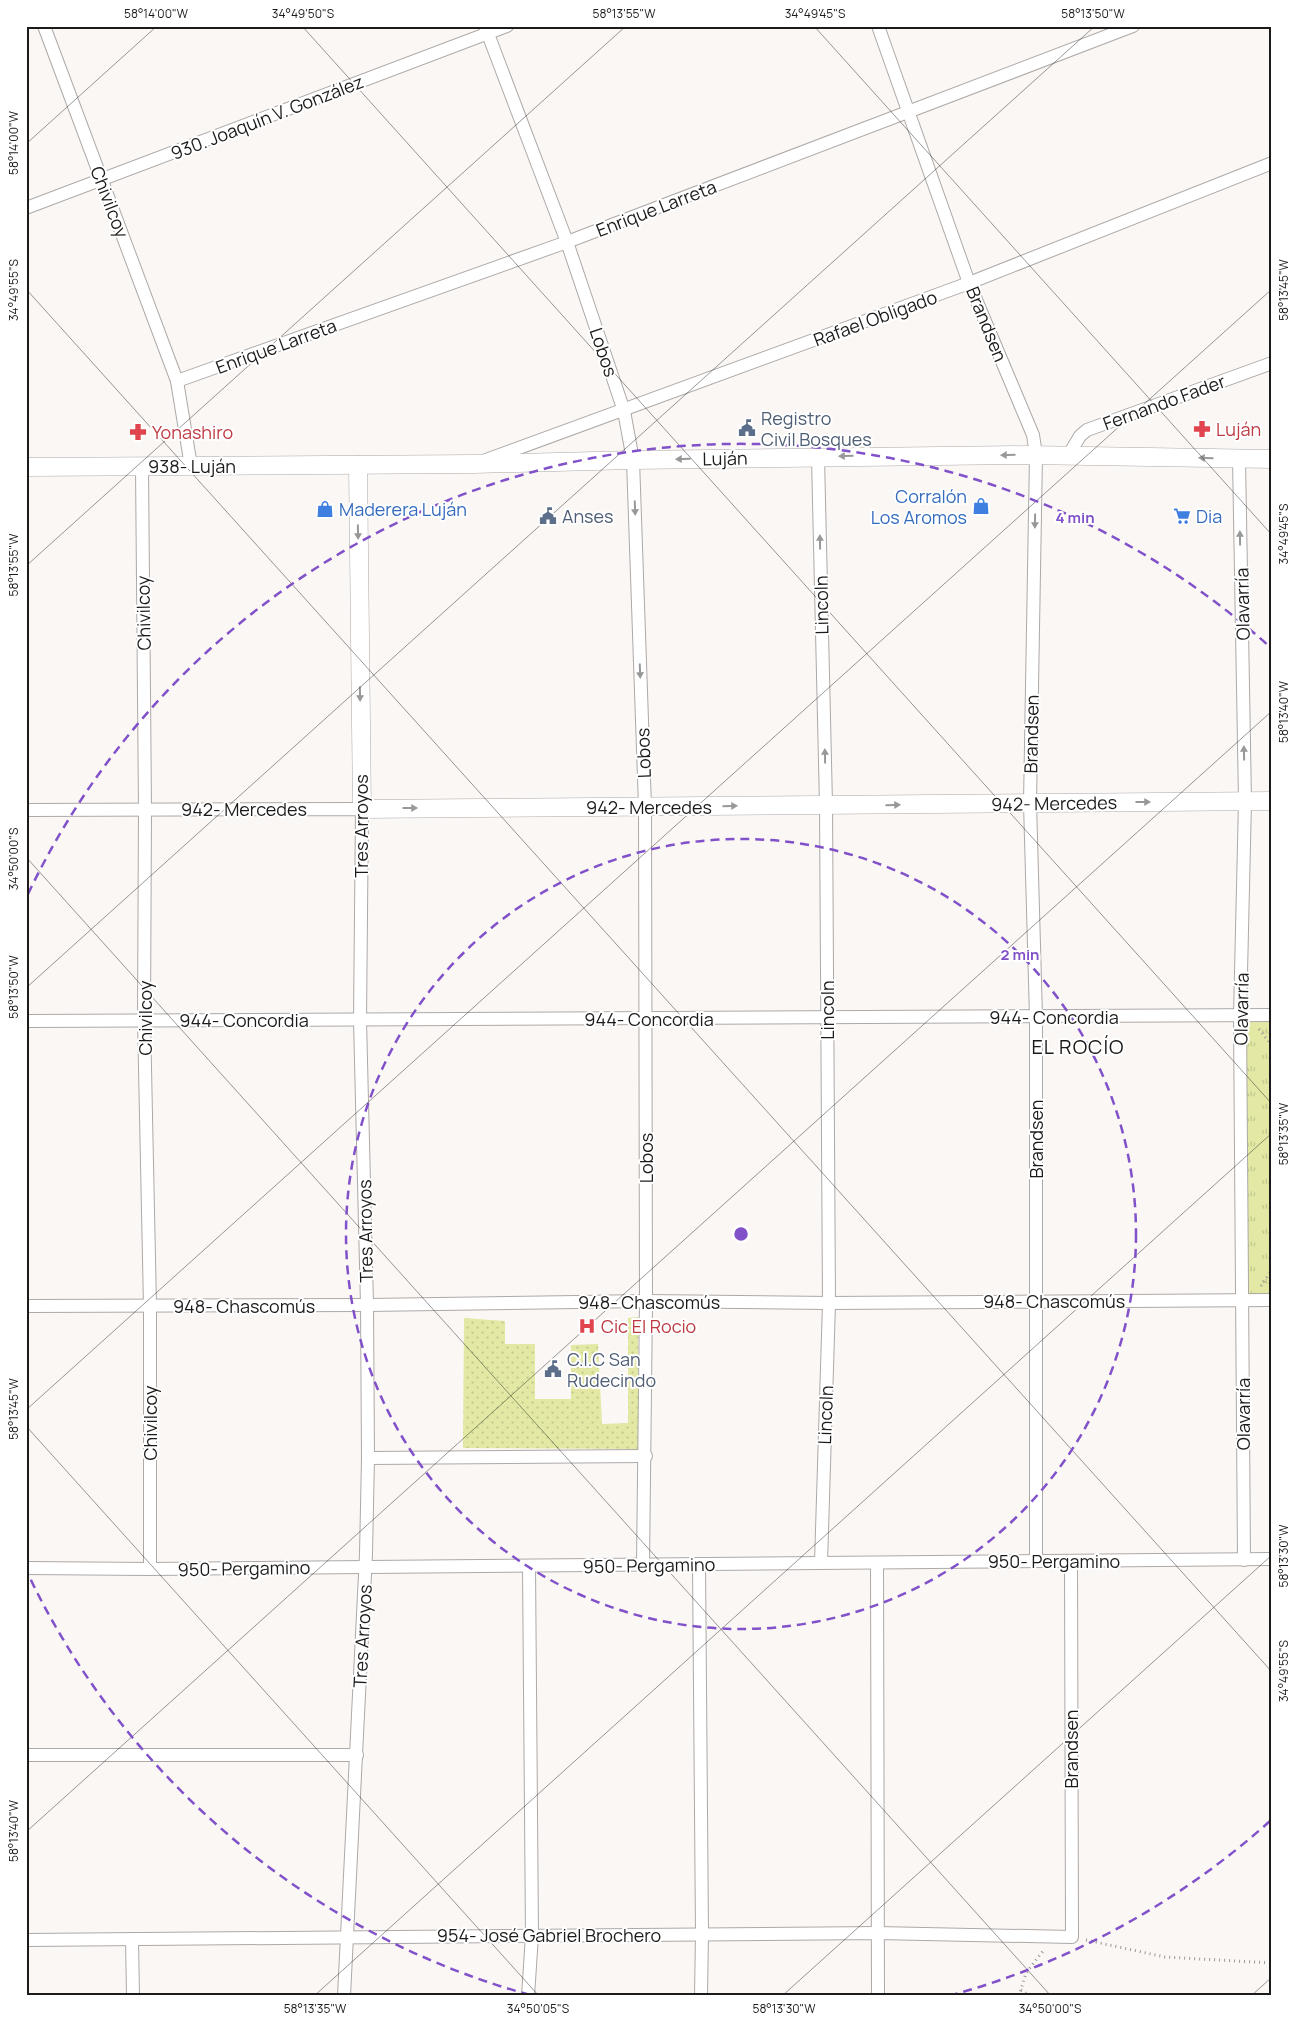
<svg xmlns="http://www.w3.org/2000/svg" width="1298" height="2022" font-family="Manrope,sans-serif">
  <style>
    .grass { fill: url(#grass-dots) }
    .park { fill: url(#park-tufts) }
    .lines { fill: none; stroke-linecap: round; stroke-linejoin: round }
    .street-casing { stroke: #ada9a7; stroke-width: 14 }
    .secondary-casing { stroke: #ada9a7; stroke-width: 19 }
    .path { stroke: #9a9896; stroke-width: 3; stroke-dasharray: 1 4; stroke-linecap: butt }
    .street { stroke: #fff; stroke-width: 12 }
    .secondary { stroke: #fff; stroke-width: 18 }
    .oneway { fill: #999898 }
    .ticks { fill: none; stroke: #1c1b1a; stroke-width: 1; stroke-opacity: 0.45 }
    .ring { fill: none; stroke: #8151c9; stroke-width: 2.5; stroke-dasharray: 9 6 }
    .labels { text-anchor: middle; dominant-baseline: central; stroke-width: 4; stroke-linejoin: round; paint-order: stroke }
    .street-label { font-size: 18px; fill: #1c1b1a; stroke: #fff }
    .service-label { font-size: 18px; fill: #4e5e75; stroke: #fff; text-anchor: start }
    .health-label { font-size: 18px; fill: #be3a42; stroke: #fff; text-anchor: start }
    .shop-label { font-size: 18px; fill: #366cbe; stroke: #fff; text-anchor: start }
    .quarter-label { font-size: 20px; letter-spacing: 1px; fill: #1c1b1a; stroke: #fff }
    .centre { fill: #8151c9; stroke: #fff; stroke-width: 2.5 }
    .ring-label { font-size: 15px; text-anchor: middle; font-weight: bold; fill: #8151c9; stroke: #fff; stroke-width: 4; stroke-linejoin: round; paint-order: stroke }
    .neatline { fill: none; stroke: #1c1b1a; stroke-width: 2 }
    .ticks-label { font-size: 12px; text-anchor: middle; fill: #1c1b1a }
  </style>
  <defs>
    <pattern id="grass-dots" width="8" height="8" patternUnits="userSpaceOnUse" patternTransform="scale(1.25)"><rect width="8" height="8" fill="#e3e9a4"/><path d="M2 2h.1M6 6h.1" fill="none" stroke="#c2c78d" stroke-width="1.8" stroke-linecap="round"/></pattern>
    <pattern id="park-tufts" width="24" height="20" patternUnits="userSpaceOnUse" patternTransform="scale(1.25)"><rect width="24" height="20" fill="#e3e9a4"/><path d="M3 7l-1-3M5 7V3M7 7l1-3M15 17l-1-3M17 17v-4M19 17l1-3" fill="none" stroke="#c2c78d"/></pattern>
  </defs>
  <rect width="100%" height="100%" fill="#fbf7f5"/>
  <!-- grass -->
  <path class="grass" d="M638 1317V1449L463 1448 464 1318 505 1321V1344H535V1399H571V1345L598 1344 602 1424 628 1423V1318Z"/>
  <!-- park -->
  <path class="park" d="M1272 1015V1300H1242L1240 1016Z"/>
  <g class="lines">
    <!-- street casing -->
    <g class="street-casing">
      <g id="street">
        <path d="M44 26 177 381 191 466"/>
        <path d="M485 26 567 242 624 411 633 460 645 807 646 1301 643 1565"/>
        <path d="M878 26 969 283 1033 435 1036 455 1030 803 1036 1017V1561"/>
        <path d="M26 208 507 26"/>
        <path d="M177 381 567 242 1133 26"/>
        <path d="M1068 456 1080 436 1087 430 1272 363"/>
        <path d="M818 457 826 805 829 1303 821 1563"/>
        <path d="M1239 459 1245 801 1240 1016 1244 1560"/>
        <path d="M486 460 969 283 1272 163"/>
        <path d="M142 466 145 810 144 1020 150 1306V1569"/>
        <path d="M26 810 362 809 360 1020 367 1305 368 1458 366 1554 344 1996"/>
        <path d="M26 1021 1272 1015"/>
        <path d="M26 1306 367 1305 646 1301 829 1303 1272 1300"/>
        <path d="M368 1458 646 1456"/>
        <path d="M877 1563 878 1996"/>
        <path d="M699 1564 702 1934 701 1996"/>
        <path d="M26 1568 150 1569 1272 1559"/>
        <path d="M26 1755H357"/>
        <path d="M132 1939 133 1996"/>
        <path d="M26 1940 878 1933 1072 1937 1071 1561"/>
        <path d="M528 1996 532 1935 529 1566"/>
      </g>
    </g>
    <!-- secondary casing -->
    <g class="secondary-casing">
      <g id="secondary">
        <path d="M358 465 362 809 1272 801"/>
        <path d="M26 467 474 464 633 460 1027 455 1272 459"/>
      </g>
    </g>
    <!-- path -->
    <g class="path">
      <path d="M1259 1029 1272 1046"/>
      <path d="M1261 1286 1272 1270"/>
      <path d="M1086 1940 1165 1957 1272 1963"/>
      <path d="M1021 1990 1030 1996"/>
      <path d="M1019 1996 1026 1973 1043 1951"/>
    </g>
    <!-- street -->
    <use href="#street" class="street"/>
    <!-- secondary -->
    <use href="#secondary" class="secondary"/>
  </g>
  <!-- one-way arrows -->
  <defs><path id="oneway-solid" d="M-6-.8H1V-3.2L6.5 0L1 3.2V.8H-6Z" transform="scale(1.25)"/></defs>
  <g class="oneway">
    <use href="#oneway-solid" transform="translate(1008 455) rotate(179)"/>
    <use href="#oneway-solid" transform="translate(846 456) rotate(179)"/>
    <use href="#oneway-solid" transform="translate(1206 458) rotate(-179)"/>
    <use href="#oneway-solid" transform="translate(683 459) rotate(179)"/>
    <use href="#oneway-solid" transform="translate(635 508) rotate(88)"/>
    <use href="#oneway-solid" transform="translate(1035 521) rotate(91)"/>
    <use href="#oneway-solid" transform="translate(358 532) rotate(89)"/>
    <use href="#oneway-solid" transform="translate(1240 538) rotate(-91)"/>
    <use href="#oneway-solid" transform="translate(820 542) rotate(-91)"/>
    <use href="#oneway-solid" transform="translate(640 671) rotate(88)"/>
    <use href="#oneway-solid" transform="translate(360 694) rotate(89)"/>
    <use href="#oneway-solid" transform="translate(1244 753) rotate(-91)"/>
    <use href="#oneway-solid" transform="translate(825 756) rotate(-91)"/>
    <use href="#oneway-solid" transform="translate(1143 802)"/>
    <use href="#oneway-solid" transform="translate(893 805) rotate(-1)"/>
    <use href="#oneway-solid" transform="translate(730 806) rotate(-1)"/>
    <use href="#oneway-solid" transform="translate(410 808)"/>
  </g>
  <!-- ticks -->
  <path class="ticks" d="M302 26 1272 1104M814 26 1272 535M26 144 157 26M26 289 1272 1672M26 566 626 26M26 857 1051 1996M26 988 1095 26M26 1410 1272 289M26 1426 539 1996M26 1832 1272 711M26 1994 28 1996M314 1996 1272 1133M782 1996 1272 1555M1251 1996 1272 1977"/>
  <!-- distance rings -->
  <g class="ring">
    <circle cx="741" cy="1234" r="395"/>
    <path d="M1270 1821A790 790 0 0 1 952 1995M530 1995A790 790 0 0 1 28 1574M28 894A790 790 0 0 1 1270 647"/>
  </g>
  <!-- icons -->
  <defs>
    <g id="civic-bare" transform="scale(1.35)"><path d="M-.6-6.5H3V-4.5H.6V-3L4-1V1h2V6H-6V1h2V-1L-.6-3ZM-1.2 2.5V6h2.4V2.5Z" fill="#5c6f8a" stroke="#fff" stroke-width="2.5" paint-order="stroke"/></g>
    <g id="pharmacy-bare" transform="scale(1.35)"><path d="M-2-6h4v4h4v4h-4v4h-4v-4h-4v-4h4Z" fill="#e0444e" stroke="#fff" stroke-width="2.5" paint-order="stroke"/></g>
    <g id="shop-bare" transform="scale(1.35)"><path d="M-5-2.5h2.3a2.7 3.5 0 0 1 5.4 0H5L5.5 6h-11ZM-1.5-2.5h3a1.5 2.3 0 0 0-3 0Z" fill="#3f7fe0" stroke="#fff" stroke-width="2.5" paint-order="stroke"/></g>
    <g id="supermarket-bare" transform="scale(1.35)"><path d="M-6-5.5h2.5l.6 2H6L4.5 2H-2.5L-4.4-4H-6ZM-1.5 3.2a1.3 1.3 0 1 0 .1 0ZM3 3.2a1.3 1.3 0 1 0 .1 0Z" fill="#3f7fe0" stroke="#fff" stroke-width="2.5" paint-order="stroke"/></g>
    <g id="hospital-bare" transform="scale(1.35)"><path d="M-5-5h3v3.5h4V-5h3V5h-3V1.5h-4V5h-3Z" fill="#e0444e" stroke="#fff" stroke-width="2.5" paint-order="stroke"/></g>
  </defs>
  <g fill-rule="evenodd">
    <use href="#civic-bare" x="747" y="428"/>
    <use href="#pharmacy-bare" x="1202" y="429"/>
    <use href="#pharmacy-bare" x="138" y="432"/>
    <use href="#shop-bare" x="981" y="506"/>
    <use href="#shop-bare" x="325" y="509"/>
    <use href="#civic-bare" x="548" y="516"/>
    <use href="#supermarket-bare" x="1182" y="516"/>
    <use href="#hospital-bare" x="587" y="1326"/>
    <use href="#civic-bare" x="553" y="1369"/>
  </g>
  <g class="labels">
    <!-- street labels -->
    <g class="street-label">
      <text transform="translate(267 117) rotate(-21)">930. Joaquín V. González</text>
      <text transform="translate(110 202) rotate(69)">Chivilcoy</text>
      <text transform="translate(656 208) rotate(-21)">Enrique Larreta</text>
      <text transform="translate(875 318) rotate(-20)">Rafael Obligado</text>
      <text transform="translate(987 324) rotate(68)">Brandsen</text>
      <text transform="translate(276 346) rotate(-20)">Enrique Larreta</text>
      <text transform="translate(604 352) rotate(71)">Lobos</text>
      <text transform="translate(1164 402) rotate(-20)">Fernando Fader</text>
      <text transform="translate(725 458) rotate(-1)">Luján</text>
      <text x="192" y="466">938- Luján</text>
      <text transform="translate(1242 604) rotate(-91)">Olavarría</text>
      <text transform="translate(821 605) rotate(-91)">Lincoln</text>
      <text transform="translate(143 613) rotate(-91)">Chivilcoy</text>
      <text transform="translate(1031 734) rotate(-89)">Brandsen</text>
      <text transform="translate(643 753) rotate(-92)">Lobos</text>
      <text transform="translate(1054 803) rotate(-1)">942- Mercedes</text>
      <text x="649" y="807">942- Mercedes</text>
      <text x="244" y="809">942- Mercedes</text>
      <text transform="translate(361 826) rotate(-90)">Tres Arroyos</text>
      <text transform="translate(1241 1009) rotate(-89)">Olavarría</text>
      <text transform="translate(827 1010) rotate(-90)">Lincoln</text>
      <text x="1054" y="1017">944- Concordia</text>
      <text transform="translate(145 1018) rotate(-90)">Chivilcoy</text>
      <text x="649" y="1019">944- Concordia</text>
      <text x="244" y="1020">944- Concordia</text>
      <text transform="translate(1036 1139) rotate(-90)">Brandsen</text>
      <text transform="translate(646 1158) rotate(-90)">Lobos</text>
      <text transform="translate(365 1231) rotate(-91)">Tres Arroyos</text>
      <text x="1054" y="1301">948- Chascomús</text>
      <text x="649" y="1302">948- Chascomús</text>
      <text x="244" y="1306">948- Chascomús</text>
      <text transform="translate(1243 1414) rotate(-90)">Olavarría</text>
      <text transform="translate(825 1415) rotate(-88)">Lincoln</text>
      <text transform="translate(150 1423) rotate(-90)">Chivilcoy</text>
      <text x="1054" y="1561">950- Pergamino</text>
      <text transform="translate(649 1565) rotate(-1)">950- Pergamino</text>
      <text transform="translate(244 1568) rotate(-1)">950- Pergamino</text>
      <text transform="translate(362 1636) rotate(-87)">Tres Arroyos</text>
      <text transform="translate(1071 1749) rotate(-90)">Brandsen</text>
      <text x="549" y="1935">954- José Gabriel Brochero</text>
    </g>
    <!-- service labels -->
    <g class="service-label">
      <text x="761" y="418">Registro<tspan x="761" dy="21">Civil Bosques</tspan></text>
      <text x="562" y="516">Anses</text>
      <text x="567" y="1359">C.I.C San<tspan x="567" dy="21">Rudecindo</tspan></text>
    </g>
    <!-- health labels -->
    <g class="health-label">
      <text x="1216" y="429">Luján</text>
      <text x="152" y="432">Yonashiro</text>
      <text x="601" y="1326">Cic El Rocio</text>
    </g>
    <!-- shop labels -->
    <g class="shop-label">
      <text x="967" y="496" text-anchor="end">Corralón<tspan x="967" dy="21">Los Aromos</tspan></text>
      <text x="339" y="509">Maderera Luján</text>
      <text x="1196" y="516">Dia</text>
    </g>
    <!-- quarter labels -->
    <g class="quarter-label">
      <text x="1078" y="1046">EL ROCÍO</text>
    </g>
  </g>
  <circle cx="741" cy="1234" r="8" class="centre"/>
  <g class="ring-label">
    <text x="1075" y="523">4 min</text>
    <text x="1020" y="960">2 min</text>
  </g>
  <!-- border -->
  <rect width="1298" height="2022" fill="none" stroke="#ffffff" stroke-width="55"/>
  <rect x="28" y="28" width="1242" height="1966" class="neatline"/>
  <g class="ticks-label">
    <text x="156" y="18">58°14'00"W</text>
    <text x="303" y="18">34°49'50"S</text>
    <text x="624" y="18">58°13'55"W</text>
    <text x="815" y="18">34°49'45"S</text>
    <text x="1093" y="18">58°13'50"W</text>
    <text transform="translate(14 143) rotate(-90)" y="4">58°14'00"W</text>
    <text transform="translate(1284 290) rotate(-90)" y="4">58°13'45"W</text>
    <text transform="translate(14 290) rotate(-90)" y="4">34°49'55"S</text>
    <text transform="translate(1284 534) rotate(-90)" y="4">34°49'45"S</text>
    <text transform="translate(14 565) rotate(-90)" y="4">58°13'55"W</text>
    <text transform="translate(1284 712) rotate(-90)" y="4">58°13'40"W</text>
    <text transform="translate(14 859) rotate(-90)" y="4">34°50'00"S</text>
    <text transform="translate(14 987) rotate(-90)" y="4">58°13'50"W</text>
    <text transform="translate(1284 1134) rotate(-90)" y="4">58°13'35"W</text>
    <text transform="translate(14 1409) rotate(-90)" y="4">58°13'45"W</text>
    <text transform="translate(1284 1556) rotate(-90)" y="4">58°13'30"W</text>
    <text transform="translate(1284 1671) rotate(-90)" y="4">34°49'55"S</text>
    <text transform="translate(14 1831) rotate(-90)" y="4">58°13'40"W</text>
    <text x="315" y="2013">58°13'35"W</text>
    <text x="538" y="2013">34°50'05"S</text>
    <text x="784" y="2013">58°13'30"W</text>
    <text x="1050" y="2013">34°50'00"S</text>
  </g>
</svg>
